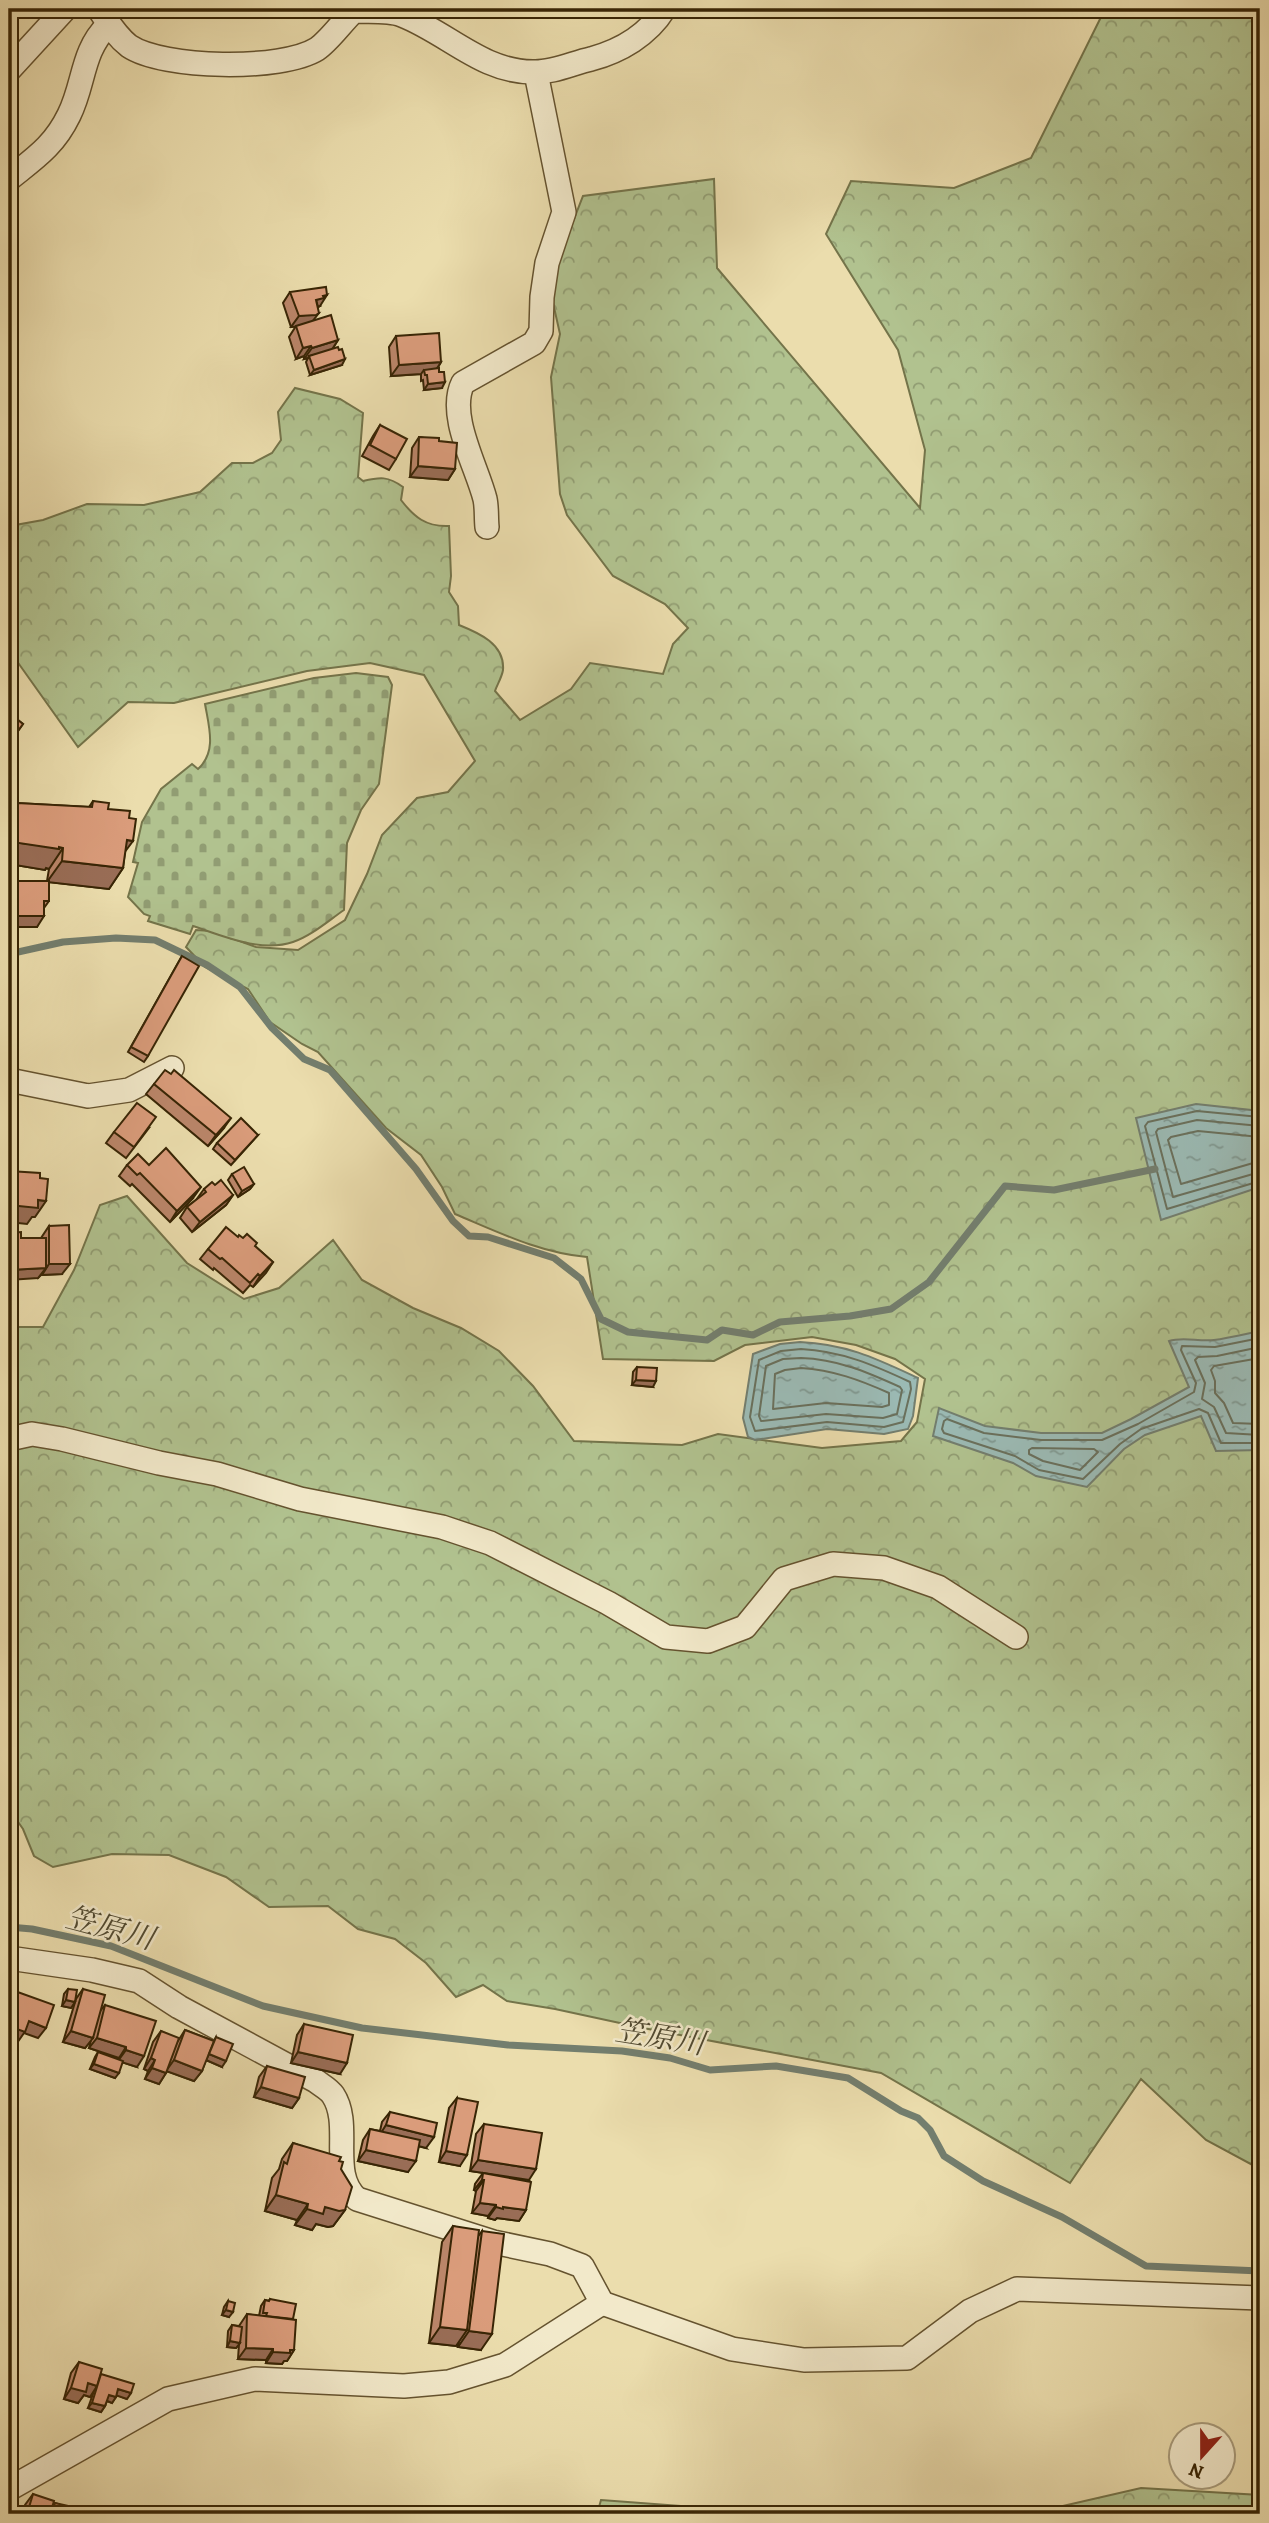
<svg xmlns="http://www.w3.org/2000/svg" width="1269" height="2523" font-family="Alegreya,'Noto Serif JP',serif">
  <style>
    .forest { fill: url(#forest-crowns); stroke: #74744a; stroke-width: 2 }
    .cemetery { fill: url(#cemetery-stones); stroke: #74744a; stroke-width: 2 }
    .water { fill: url(#water-ripples); stroke: #737e6e; stroke-width: 2 }
    .lines { fill: none; stroke-linecap: round; stroke-linejoin: round }
    .shore { stroke: #6a705c; stroke-width: 2 }
    .stream { stroke: #737e6e; stroke-width: 7 }
    .minor-casing { stroke: #65532f; stroke-width: 26 }
    .minor { stroke: #f2e9ca; stroke-width: 23 }
    .wall { fill: #bb866a; stroke: #382505; stroke-width: 2 }
    .shaded-wall { fill: #996d56; stroke: #382505; stroke-width: 2 }
    .building { fill: #da9c7b; stroke: #382505; stroke-width: 2 }
    .labels { text-anchor: middle; dominant-baseline: central; stroke-width: 5; stroke-linejoin: round; paint-order: stroke }
    .water-label { font-size: 30px; font-style: italic; fill: #514a31; stroke: #f2e9ca }
  </style>
  <defs>
    <pattern id="forest-crowns" width="20" height="18" patternUnits="userSpaceOnUse" patternTransform="scale(1.75)"><rect width="20" height="18" fill="#b1c28f"/><path d="M2 6a3 3 0 1 1 6 0M12 15a3 3 0 1 1 6 0" fill="none" stroke="#919d73"/></pattern>
    <pattern id="cemetery-stones" width="16" height="16" patternUnits="userSpaceOnUse" patternTransform="scale(1.75)"><rect width="16" height="16" fill="#b1c28f"/><path d="M2 7V4a2 2 0 0 1 4 0v3zM10 15v-3a2 2 0 0 1 4 0v3z" fill="#919d73"/></pattern>
    <pattern id="water-ripples" width="26" height="14" patternUnits="userSpaceOnUse" patternTransform="scale(1.75)"><rect width="26" height="14" fill="#9bbab4"/><path d="M2 4q2-2 4 0t4 0M15 11q2-2 4 0t4 0" fill="none" stroke="#7f9790"/></pattern>
  </defs>
  <rect width="100%" height="100%" fill="#ebddad"/>
  <filter id="stains"><feTurbulence type="fractalNoise" baseFrequency=".00286" numOctaves="4"/><feColorMatrix values="0 0 0 0 .2 0 0 0 0 .09 0 0 0 0 .02 0 0 0 .5 -.17"/></filter>
  <radialGradient id="worn" r=".72"><stop offset=".6" stop-color="#630" stop-opacity="0"/><stop offset="1" stop-color="#630" stop-opacity=".3"/></radialGradient>
  <!-- forest -->
  <g class="forest">
    <path d="M1105 9H1260V2169L1206 2140 1141 2079 1070 2183 881 2073 643 2028 555 2009 507 2001 483 1985 456 1997 426 1963 395 1939 358 1929 328 1906 269 1907 226 1877 169 1855 112 1854 53 1867 34 1856 23 1829 9 1809V1327H43L74 1270 100 1205 127 1196 187 1263 244 1299 279 1288 333 1240 362 1280 413 1308 461 1328 499 1351 533 1386 574 1441 682 1445 718 1434 822 1448 901 1441 917 1422 925 1379 895 1359 856 1345 812 1337 745 1345 714 1361 603 1359 587 1257C540 1253 498 1232 455 1214L442 1187 421 1155 386 1128 318 1052 302 1044 270 1022 248 989 205 967 186 947 196 930 212 931 256 947 298 950 345 920 367 874 382 835 417 798 448 792 475 761 424 675 370 663 307 671 174 703 128 702 78 747 9 650V528L10 526 43 520 87 504 144 505 200 492 232 463H253L272 453 281 440 278 412 295 388 340 399 363 413 358 477 363 481C380 477 388 476 403 487L401 500C414 517 426 527 449 526L451 576 449 592 458 606 459 625C479 633 505 644 503 670 502 677 497 685 495 691L520 720 571 689 590 663 663 674 673 644 688 628 665 604 613 576 567 515 560 494 551 377 560 334 551 294 560 255 583 196 714 179 717 268 920 508 925 450 898 350 826 234 851 181 954 188 1031 158Z"/>
    <path d="M1141 2488 1260 2495V2514H1028Z"/>
    <path d="M601 2500 786 2514H597Z"/>
  </g>
  <!-- cemetery -->
  <path class="cemetery" d="M356 673 388 677 392 685 379 784 361 810 347 843 344 910C328 921 311 936 293 942 261 953 223 936 193 926L190 934 148 921 150 916 144 914 128 897 138 863 133 862 142 822 161 789 192 764 198 769C217 752 209 727 205 704L314 678Z"/>
  <!-- water -->
  <g class="water">
    <path d="M1196 1104 1260 1111V1187L1161 1220 1136 1118Z"/>
    <path d="M1260 1331V1450L1216 1451 1201 1416 1145 1435 1124 1449 1087 1487 1036 1476 1013 1463 933 1436 939 1408 985 1426 1041 1433H1102L1131 1419 1189 1387 1169 1341C1184 1336 1198 1342 1214 1340 1229 1338 1245 1334 1260 1331Z"/>
    <path d="M800 1342C847 1344 877 1359 918 1378L913 1416 908 1429 884 1434 827 1429 755 1440 748 1437 743 1418 753 1354 780 1344Z"/>
  </g>
  <g class="lines">
    <!-- shore -->
    <g class="shore">
      <path d="M1260 1117 1197 1111 1148 1122 1145 1126 1167 1209 1260 1181"/>
      <path d="M1260 1126 1197 1120 1158 1129 1156 1132 1173 1197 1260 1172"/>
      <path d="M1260 1137 1198 1131 1171 1137 1168 1140 1181 1184 1260 1161"/>
      <path d="M1260 1338 1215 1347 1182 1346 1181 1350 1196 1383 1194 1392 1138 1424 1102 1440H1041L984 1433 947 1419 944 1421 942 1429 944 1433 1015 1456 1039 1470 1083 1479 1120 1444 1141 1429 1199 1409 1208 1413 1221 1443H1260"/>
      <path d="M1260 1347 1217 1356 1198 1357 1195 1360 1205 1383 1202 1399 1214 1407 1226 1433 1260 1435"/>
      <path d="M801 1349C841 1351 874 1365 910 1382L911 1389 903 1422 884 1427 827 1422 755 1431 750 1417 759 1360 781 1351Z"/>
      <path d="M801 1358C837 1359 867 1372 900 1387L902 1390 897 1414 883 1418 826 1414 761 1421 759 1416 766 1366 783 1359Z"/>
      <path d="M1260 1358 1214 1366 1211 1370 1215 1381V1393L1224 1403 1233 1423 1260 1424"/>
      <path d="M801 1368C833 1370 860 1380 889 1393V1405L882 1407 826 1403 773 1409 775 1374 785 1370Z"/>
      <path d="M1032 1448 1094 1449 1098 1452 1080 1470 1043 1461 1029 1454V1450Z"/>
    </g>
    <!-- stream -->
    <g class="stream">
      <path d="M9 954 63 942 116 938 155 940 207 965 240 987 272 1028 304 1059 330 1070 416 1169 453 1221 469 1236 488 1237 554 1258 581 1279 601 1319 628 1332 707 1340 722 1330 753 1335 780 1322 850 1316 891 1309 929 1282 1005 1186 1054 1190 1155 1169"/>
      <path d="M9 1927 32 1929 111 1946 263 2006 362 2028 508 2045 622 2051 670 2058 710 2070 776 2066 848 2078 901 2111 918 2118 930 2130 944 2156 983 2181 1062 2217 1146 2266 1260 2271"/>
    </g>
    <!-- minor casing -->
    <g class="minor-casing">
      <g id="minor">
        <path d="M99 9C108 22 116 36 129 46 163 69 282 71 317 49 329 41 343 21 354 11 369 12 389 10 402 15 448 33 482 72 533 72 552 73 573 63 591 59 620 51 648 35 664 9"/>
        <path d="M9 70 65 9"/>
        <path d="M9 179C35 158 54 146 69 115 85 83 81 52 108 25"/>
        <path d="M487 527C486 518 487 508 485 499 477 467 447 415 463 383L534 343 541 331 542 297 547 263 564 212 536 73"/>
        <path d="M9 1080 88 1096 129 1090 172 1068"/>
        <path d="M9 1439 32 1434 62 1439 159 1463 217 1474 300 1499 442 1527 490 1543 608 1603 666 1637 708 1641 745 1627 784 1579 833 1564 884 1568 938 1587 1016 1637"/>
        <path d="M9 1958 92 1970 139 1981 179 2007 316 2081C321 2085 329 2089 333 2095 353 2125 328 2174 357 2199L493 2242 550 2254 582 2266 602 2303 732 2349 804 2360 907 2358 970 2311 1017 2289 1260 2298"/>
        <path d="M9 2489 168 2399 255 2379 404 2386 449 2382 505 2365 602 2303"/>
      </g>
    </g>
    <!-- minor -->
    <use href="#minor" class="minor"/>
  </g>
  <!-- wall -->
  <g class="wall">
    <path d="M290 292 320 306 318 307 313 321 338 340 333 348 342 365 310 375 306 362 308 358 304 359V356L296 359 289 337 296 326 291 327 283 303Z"/>
    <path d="M396 336 441 362 437 369 442 388 424 390 423 380 421 381V374L391 376 389 347Z"/>
    <path d="M380 425 396 459 389 470 362 456 373 436Z"/>
    <path d="M419 437 439 441 455 469 448 480 410 477 412 448Z"/>
    <path d="M9 713 23 724 14 737 10 735 9 737Z"/>
    <path d="M93 801 108 809 125 851 123 868 109 889 49 882V901L44 908 37 927H9V885L11 881H47L49 869 46 868 45 870 9 864V815L17 803 89 807Z"/>
    <path d="M182 956 148 1056 144 1062 128 1052Z"/>
    <path d="M154 1084 224 1128 208 1146 146 1094Z"/>
    <path d="M149 1128 126 1158 106 1143 114 1132Z"/>
    <path d="M258 1135 231 1165 213 1149 217 1143Z"/>
    <path d="M127 1165H149L193 1198 170 1222 132 1184 130 1186 119 1176Z"/>
    <path d="M232 1174 254 1184 250 1189 238 1197 228 1180Z"/>
    <path d="M204 1189 233 1195 226 1205 192 1232 180 1218 187 1207 196 1200Z"/>
    <path d="M49 1226 62 1274 42 1275V1274L38 1278 21 1238H41Z"/>
    <path d="M238 1237 255 1246 273 1262 253 1287 250 1285 243 1293 214 1268 213 1270 200 1259 208 1249Z"/>
    <path d="M637 1367 653 1387 632 1385 633 1372Z"/>
    <path d="M68 1989 75 2002 71 2008 62 2006 64 1994Z"/>
    <path d="M83 1989 101 2010 105 2005 137 2067 122 2062 115 2078 90 2069 95 2057 98 2052 118 2059 119 2058 89 2048 91 2040 85 2048 63 2042 76 1999Z"/>
    <path d="M304 2024 340 2074 291 2063 297 2035Z"/>
    <path d="M185 2030 214 2041 216 2037 222 2067 206 2060 202 2071 194 2081 167 2071 159 2084 145 2079 148 2071 144 2069 153 2042 161 2031 178 2041Z"/>
    <path d="M267 2066 299 2098 292 2108 254 2097 259 2077Z"/>
    <path d="M457 2098 460 2166 439 2162 449 2108Z"/>
    <path d="M390 2112 426 2148 419 2146 408 2172 358 2161 363 2140 370 2129 380 2131 382 2122Z"/>
    <path d="M484 2124 529 2180 470 2171 476 2134Z"/>
    <path d="M293 2143 339 2161 345 2210 333 2226 328 2227 316 2224 312 2230 295 2225 297 2220 265 2211 272 2178 279 2169 282 2159Z"/>
    <path d="M483 2173 526 2210 519 2221 497 2218 495 2220 488 2218V2216L472 2213 476 2191 474 2190 475 2184Z"/>
    <path d="M453 2226 479 2235 482 2231 481 2350 458 2347 459 2341 456 2346 429 2343 442 2242Z"/>
    <path d="M270 2299 293 2319 294 2350 287 2361H284L282 2364 266 2363V2360L238 2359 239 2344 236 2348 227 2347 228 2331 232 2325 239 2326 247 2314 259 2316 261 2306 265 2300 269 2301Z"/>
    <path d="M228 2301 229 2317 222 2315 224 2307Z"/>
    <path d="M79 2362 101 2375 127 2399 117 2395 112 2403 107 2401 105 2406 101 2412 88 2408 94 2391 90 2397 84 2395 78 2403 64 2399 71 2373Z"/>
    <path d="M33 2494 52 2506 55 2503 85 2514H23L25 2505Z"/>
  </g>
  <!-- shaded-wall -->
  <g class="shaded-wall">
    <path d="M9 9H32L26 18 9 15Z"/>
    <path d="M327 295 320 306 318 307 316 300Z"/>
    <path d="M319 313 311 323 308 326 291 327 299 316Z"/>
    <path d="M338 340 331 351 309 356 308 358 304 359 312 348Z"/>
    <path d="M311 346 304 356 296 359 303 348Z"/>
    <path d="M345 359 342 365 310 375 314 370Z"/>
    <path d="M441 362 434 373 424 370 421 374 391 376 399 365Z"/>
    <path d="M445 382 442 388 424 390 428 384Z"/>
    <path d="M418 466 455 469 448 480 410 477Z"/>
    <path d="M127 840 133 841 118 861Z"/>
    <path d="M12 842 63 848 49 869 46 868 45 870 9 864V847Z"/>
    <path d="M62 861 123 868 109 889 47 882Z"/>
    <path d="M16 916H44L37 927H9Z"/>
    <path d="M231 1118 224 1128 208 1146 216 1135Z"/>
    <path d="M254 1184 250 1189 238 1197 242 1191Z"/>
    <path d="M201 1187 193 1198 170 1222 177 1211Z"/>
    <path d="M233 1195 226 1205 192 1232 200 1222Z"/>
    <path d="M38 1200 46 1201 35 1217H32L27 1224 9 1222V1205Z"/>
    <path d="M273 1262 266 1273 253 1287 260 1276Z"/>
    <path d="M49 1264H70L62 1274 42 1275Z"/>
    <path d="M46 1268 38 1278 9 1280V1270Z"/>
    <path d="M636 1380 656 1381 653 1387 632 1385Z"/>
    <path d="M66 2000 75 2002 71 2008 62 2006Z"/>
    <path d="M29 2021 46 2028 38 2038 24 2033 17 2043 9 2040V2033L14 2028Z"/>
    <path d="M71 2031 93 2038 85 2048 63 2042Z"/>
    <path d="M97 2038 126 2047 119 2058 89 2048Z"/>
    <path d="M126 2050 144 2056 137 2067 118 2061Z"/>
    <path d="M298 2052 347 2063 340 2074 291 2063Z"/>
    <path d="M209 2054 226 2061 222 2067 206 2060Z"/>
    <path d="M151 2058 155 2060 148 2071 144 2069Z"/>
    <path d="M174 2060 202 2071 194 2081 166 2071Z"/>
    <path d="M94 2064 119 2073 115 2078 90 2069Z"/>
    <path d="M152 2068 166 2073 159 2084 145 2079Z"/>
    <path d="M261 2087 299 2098 292 2108 254 2097Z"/>
    <path d="M386 2125 434 2137 426 2148 379 2136Z"/>
    <path d="M366 2150 416 2161 408 2172 358 2161Z"/>
    <path d="M446 2151 467 2155 460 2166 439 2162Z"/>
    <path d="M478 2160 536 2169 529 2180 470 2171Z"/>
    <path d="M482 2180H484L476 2191 474 2190Z"/>
    <path d="M276 2195 308 2204 297 2220 265 2211Z"/>
    <path d="M480 2203 496 2205 488 2216 472 2213Z"/>
    <path d="M325 2207 345 2210 333 2226 328 2227 316 2224 312 2230 295 2225 307 2209Z"/>
    <path d="M496 2207H503L526 2210 519 2221 497 2218 495 2220 488 2218Z"/>
    <path d="M226 2310 233 2312 229 2317 222 2315Z"/>
    <path d="M440 2327 467 2330 456 2346 429 2343Z"/>
    <path d="M469 2331 492 2334 481 2350 458 2347Z"/>
    <path d="M230 2341 240 2343 236 2348 227 2347Z"/>
    <path d="M246 2348 273 2349 266 2360 238 2359Z"/>
    <path d="M290 2350H294L287 2361H284L282 2364 266 2363 273 2352Z"/>
    <path d="M88 2383 97 2386 90 2397 84 2395 78 2403 64 2399 71 2388Z"/>
    <path d="M118 2389 131 2393 127 2399 115 2395Z"/>
    <path d="M109 2395 116 2397 112 2403 105 2400Z"/>
    <path d="M92 2403 105 2406 101 2412 88 2408Z"/>
  </g>
  <!-- building -->
  <g class="building">
    <path d="M326 287 327 295 323 296 324 298 316 300 319 313 316 315 299 316 290 292Z"/>
    <path d="M331 315 338 340 312 348 311 346 303 348 296 326Z"/>
    <path d="M439 333 441 362 399 365 396 336Z"/>
    <path d="M338 347 339 350 342 349 345 359 314 370 309 356Z"/>
    <path d="M439 368V372H444L445 382 428 384 427 375H425L424 370Z"/>
    <path d="M380 425 407 439 396 459 370 445Z"/>
    <path d="M419 437 439 438V441L457 443 455 469 418 466Z"/>
    <path d="M9 451 12 452 9 482Z"/>
    <path d="M9 713 23 724 17 732 14 729 12 732 9 729Z"/>
    <path d="M93 801 109 803 108 809 130 811 129 818 136 819 133 841 127 840 123 868 62 861 63 848 59 847V849L12 842 17 803 92 807Z"/>
    <path d="M11 881H49V901H44V916H16L13 902H9V893H12Z"/>
    <path d="M182 956 199 966 148 1056 131 1047Z"/>
    <path d="M165 1070 171 1074 174 1070 231 1118 216 1135 154 1084Z"/>
    <path d="M137 1103 156 1117 134 1147 114 1132Z"/>
    <path d="M241 1118 258 1135 235 1160 217 1143Z"/>
    <path d="M166 1148 201 1187 177 1211 140 1173 137 1175 127 1165 138 1154 149 1165Z"/>
    <path d="M244 1167 254 1184 242 1191 232 1174Z"/>
    <path d="M9 1171 40 1173V1178L48 1179 46 1201 38 1200V1208L9 1205Z"/>
    <path d="M221 1180 233 1195 200 1222 187 1207 206 1192 204 1189 212 1182 215 1185Z"/>
    <path d="M69 1225 70 1264H49V1226Z"/>
    <path d="M226 1227 238 1237 239 1235 243 1238 247 1234 257 1243 255 1246 273 1262 260 1276 258 1274 250 1283 222 1258 220 1259 208 1249Z"/>
    <path d="M21 1232V1238H46V1268L9 1270V1233Z"/>
    <path d="M637 1367 657 1368 656 1381 636 1380Z"/>
    <path d="M68 1989 77 1990 75 2002 66 2000Z"/>
    <path d="M83 1989 105 1995 93 2038 71 2031Z"/>
    <path d="M12 1990 54 2005 46 2028 29 2021 25 2032 14 2028 11 2034 9 2033V1993L10 1994Z"/>
    <path d="M105 2005 156 2021 144 2056 126 2050V2047L97 2038Z"/>
    <path d="M304 2024 353 2035 347 2063 298 2052Z"/>
    <path d="M185 2030 214 2041 202 2071 174 2060Z"/>
    <path d="M161 2031 179 2038 166 2073 152 2068 155 2060 151 2058Z"/>
    <path d="M216 2037 233 2044 226 2061 209 2054Z"/>
    <path d="M98 2052 123 2061 119 2073 94 2064Z"/>
    <path d="M267 2066 305 2077 299 2098 261 2087Z"/>
    <path d="M457 2098 478 2102 467 2155 446 2151Z"/>
    <path d="M390 2112 437 2123 434 2137 386 2125Z"/>
    <path d="M484 2124 542 2133 536 2169 478 2160Z"/>
    <path d="M370 2129 420 2140 416 2161 366 2150Z"/>
    <path d="M293 2143 341 2157 339 2161 343 2162 341 2169 352 2187 345 2210 339 2211 325 2207 323 2214 307 2209 308 2204 276 2195 284 2162 287 2164Z"/>
    <path d="M483 2173 531 2182 526 2210 503 2207V2209L496 2207V2205L480 2203 484 2180H482Z"/>
    <path d="M453 2226 479 2230 467 2330 440 2327Z"/>
    <path d="M482 2231 504 2234 492 2334 469 2331Z"/>
    <path d="M270 2299 296 2304 293 2319 266 2316 267 2313H263L265 2300 269 2301Z"/>
    <path d="M228 2301 235 2303 233 2312 226 2310Z"/>
    <path d="M247 2314 296 2320 294 2350H290V2353L273 2352V2349L246 2348Z"/>
    <path d="M232 2325 242 2327 240 2343 230 2341Z"/>
    <path d="M79 2362 102 2369 97 2386 88 2383 86 2392 71 2388Z"/>
    <path d="M101 2374 134 2384 131 2393 118 2389 116 2397 109 2395 105 2406 92 2403Z"/>
    <path d="M33 2494 54 2501 50 2514H27Z"/>
    <path d="M55 2503 86 2510 85 2514H52Z"/>
  </g>
  <g class="labels">
    <!-- water labels -->
    <g class="water-label">
      <text transform="translate(110 1928) rotate(15)">笠原川</text>
      <text transform="translate(660 2037) rotate(9)">笠原川</text>
    </g>
  </g>
  <!-- margin -->
  <rect width="1269" height="2523" fill="none" stroke="#ebddad" stroke-width="35"/>
  <rect x="10" y="10" width="1248" height="2502" fill="none" stroke="#382505" stroke-width="3.5"/>
  <rect x="18" y="18" width="1234" height="2488" fill="none" stroke="#382505" stroke-width="2"/>
  <!-- north arrow -->
  <g transform="translate(1202 2456) rotate(201)"><circle r="33" fill="#f2e9ca" stroke="#a89b7b" stroke-width="2"/>
  <path d="M0-5L12 26L0 18L-12 26Z" fill="#8f2418"/>
  <text y="-10" font-size="19" font-weight="bold" text-anchor="middle" fill="#382505">N</text>
  </g>
  <rect width="100%" height="100%" filter="url(#stains)"/>
  <rect width="100%" height="100%" fill="url(#worn)"/>
</svg>
